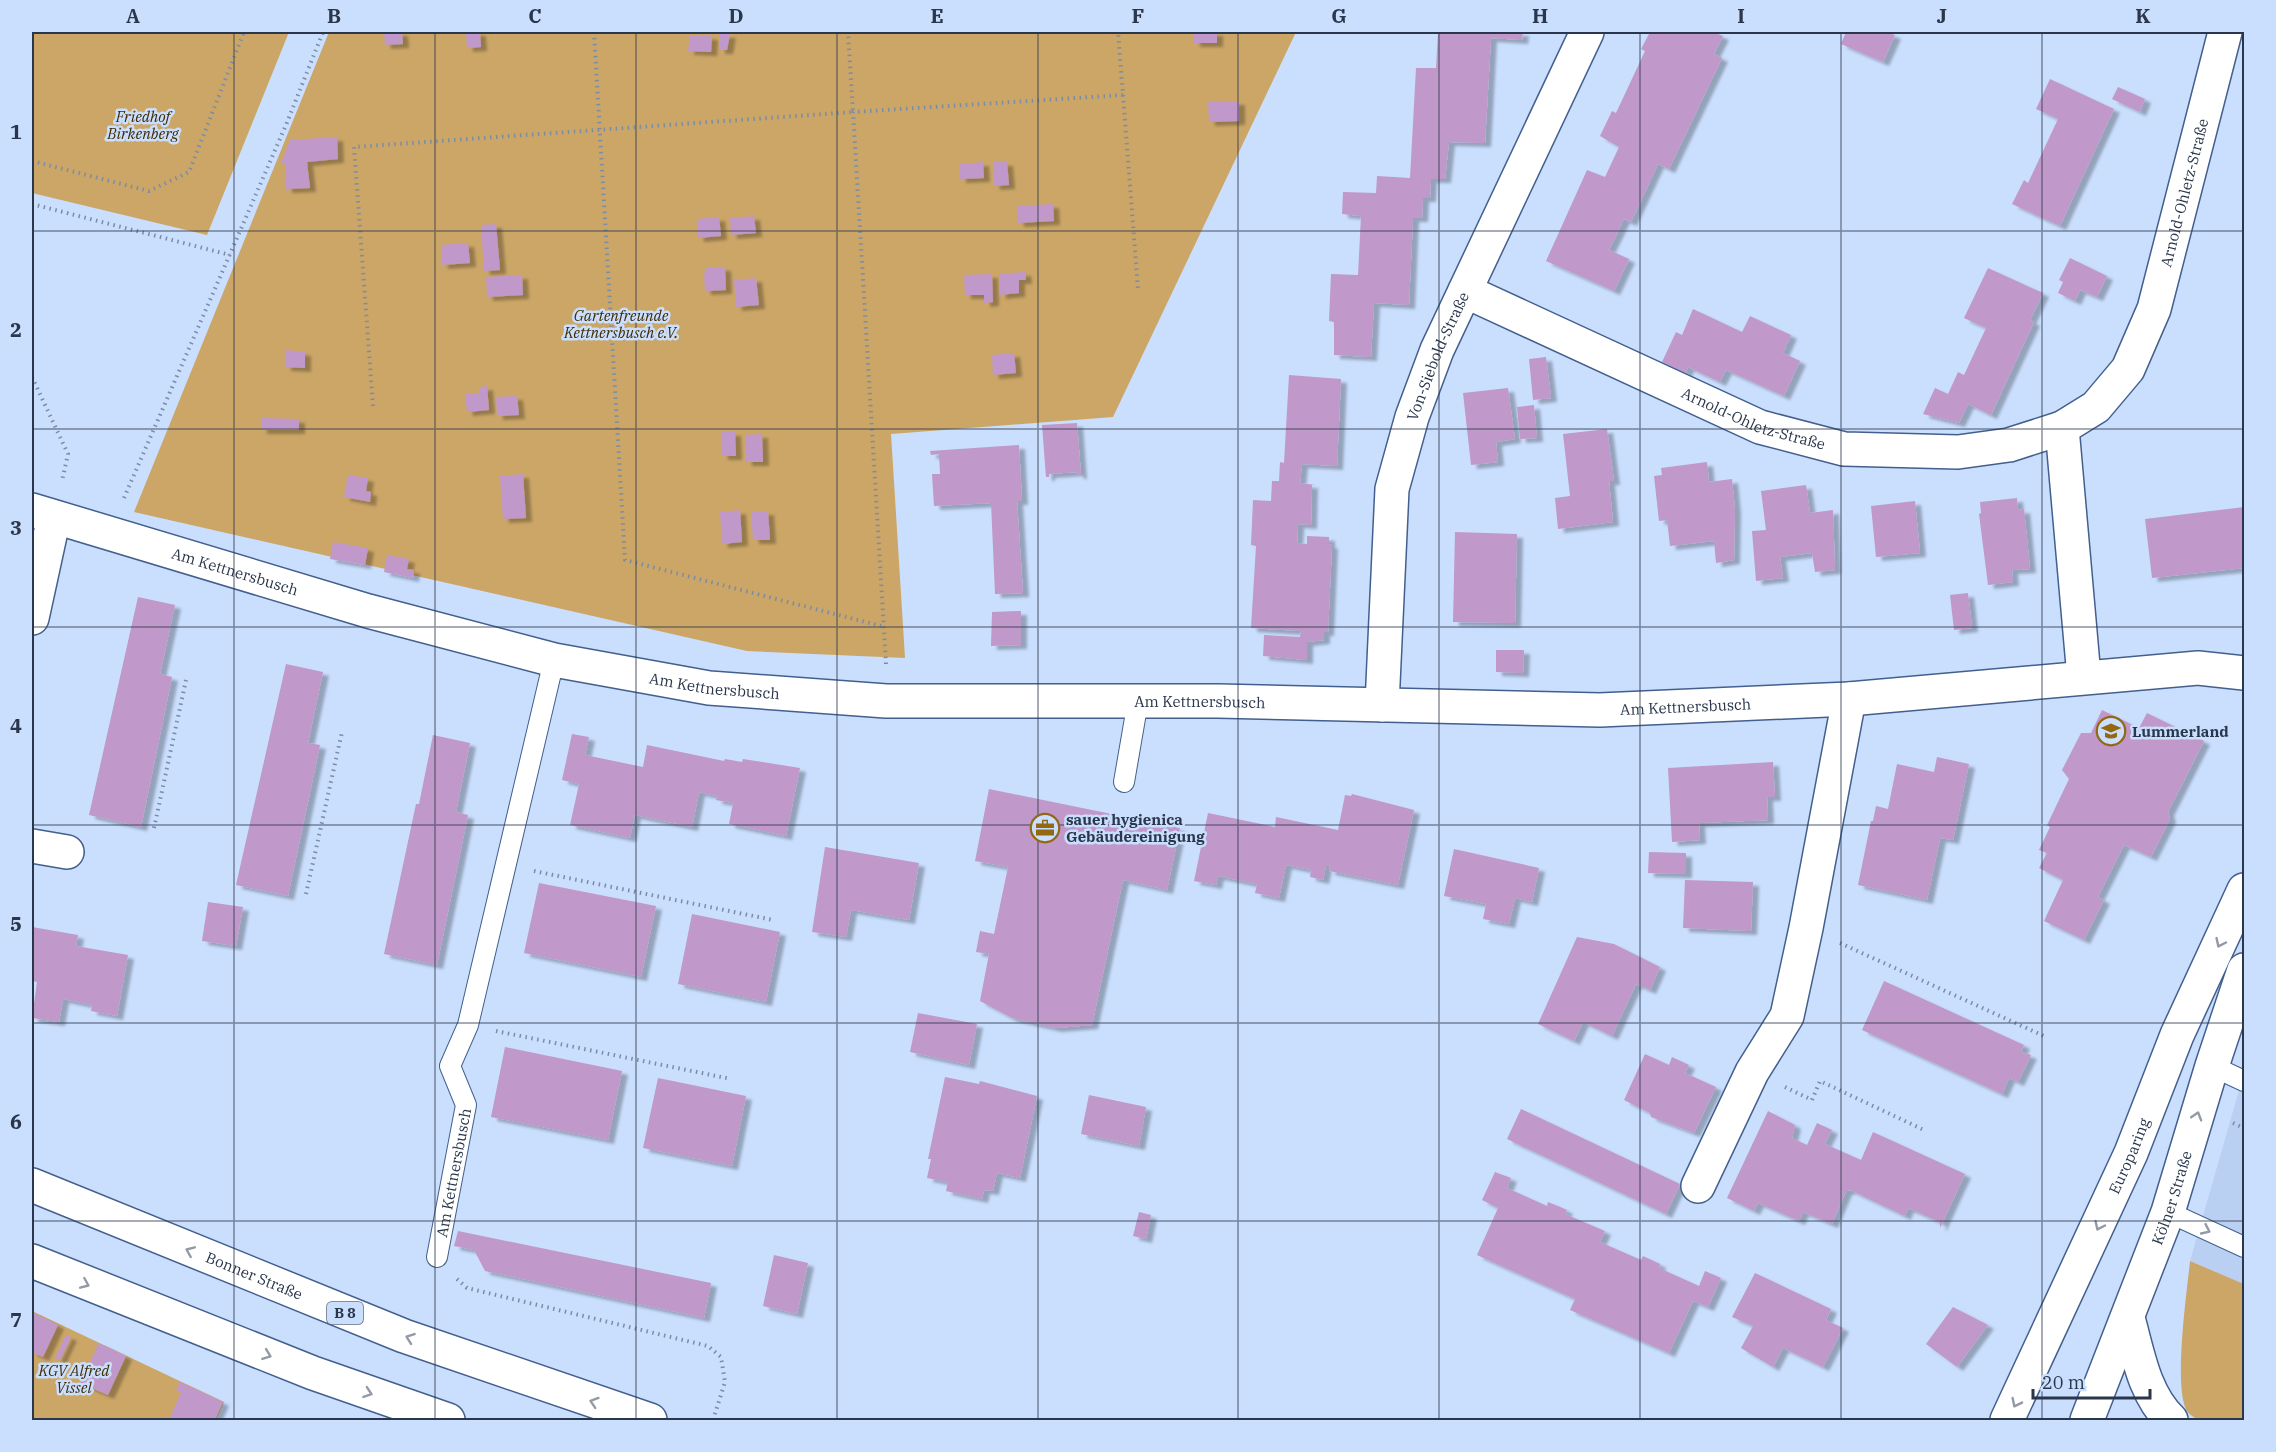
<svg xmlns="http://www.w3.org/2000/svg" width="2276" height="1452" font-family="'IBM Plex Serif',serif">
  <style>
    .built { fill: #bad0f3 }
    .green { fill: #cba667 }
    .building { fill: #c098c9; filter: url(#shadow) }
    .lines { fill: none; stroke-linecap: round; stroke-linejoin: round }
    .service-casing { stroke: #435f8d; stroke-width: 22 }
    .minor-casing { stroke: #435f8d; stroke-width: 36 }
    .secondary-casing { stroke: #435f8d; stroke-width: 36 }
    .trunk-casing { stroke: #435f8d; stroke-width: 36 }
    .path { stroke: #7c8ca7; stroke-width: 4; stroke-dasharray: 1.5 4.5; stroke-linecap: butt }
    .service { stroke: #fff; stroke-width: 20 }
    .minor { stroke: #fff; stroke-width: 33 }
    .secondary { stroke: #fff; stroke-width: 33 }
    .trunk { stroke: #fff; stroke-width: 33 }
    .oneway { stroke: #949aa5 }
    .grid { fill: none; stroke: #29364b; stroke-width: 1.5; stroke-opacity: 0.55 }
    .labels { text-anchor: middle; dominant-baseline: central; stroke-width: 5; stroke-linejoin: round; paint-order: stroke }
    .shield { fill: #cadefe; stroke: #596881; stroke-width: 1.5 }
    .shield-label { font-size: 14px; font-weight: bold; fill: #29364b }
    .park-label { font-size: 15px; font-style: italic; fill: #402b00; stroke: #cadefe }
    .street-label { font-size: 15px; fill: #29364b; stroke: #cadefe }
    .poi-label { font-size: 15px; font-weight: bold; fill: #29364b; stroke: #cadefe; text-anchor: start }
    .neatline { fill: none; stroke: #29364b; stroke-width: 2 }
    .grid-label { font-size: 20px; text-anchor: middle; font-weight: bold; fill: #29364b }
  </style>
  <defs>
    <filter id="shadow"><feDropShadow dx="6" dy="4" stdDeviation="1.5" flood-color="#0004"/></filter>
  </defs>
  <rect width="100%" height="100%" fill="#cadefe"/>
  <!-- built -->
  <path class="built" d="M2244 1073V1284L2190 1261Z"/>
  <!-- green -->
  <g class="green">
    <path d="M32 32H289L207 235 32 193Z"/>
    <path d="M329 32H1296L1113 417 891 434 905 658 747 651 134 512Z"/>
    <path d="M2190 1261 2244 1284V1420H2198C2195 1418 2189 1414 2187 1411 2173 1389 2187 1291 2190 1261Z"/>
    <path d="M32 1311 224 1402 216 1420H32Z"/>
  </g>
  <!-- building -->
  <g class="building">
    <path d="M384 32H402L403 44 385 45Z"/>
    <path d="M466 32H480L481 47 467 48Z"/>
    <rect x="1194" y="32" width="23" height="11"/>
    <path d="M1438 32H1523L1522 40 1491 38 1485 143 1449 142 1445 179H1431L1430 198H1423L1422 218H1413L1409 305 1374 303 1371 357 1334 355V322L1329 321 1331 274 1358 275 1361 216 1342 214 1343 192 1376 193 1377 176 1410 178 1416 68H1436Z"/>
    <path d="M1650 32H1713L1723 36 1714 54 1722 58 1669 169 1658 164 1631 222 1624 219 1609 250 1629 259 1614 291 1546 261 1587 170 1605 177 1619 147 1600 136 1612 111 1616 113 1645 51 1641 49Z"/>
    <path d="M1846 32H1886L1895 35 1883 62 1841 44Z"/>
    <path d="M719 34H730L727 50H719Z"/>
    <path d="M690 35 712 36 711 52 688 51Z"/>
    <path d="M2050 79 2114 109 2060 226 2012 204 2024 180 2028 183 2058 119 2036 109Z"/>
    <path d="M2118 87 2145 99 2140 112 2112 99Z"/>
    <path d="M1208 101H1239V121L1209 122Z"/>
    <path d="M337 137 338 159 307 162 310 188 286 189 285 163H281L290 140Z"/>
    <path d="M983 162 984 178 960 179V164Z"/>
    <path d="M993 162H1007L1009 185 994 186Z"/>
    <path d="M1053 204 1054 221 1018 223 1017 206Z"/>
    <path d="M754 216 756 233 731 235 730 218Z"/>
    <path d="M719 217 721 236 698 238 697 219Z"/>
    <path d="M496 224 500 270 484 271 481 225Z"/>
    <path d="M468 243 470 263 442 265 441 245Z"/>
    <path d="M2070 258 2107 276 2097 297 2080 290 2075 301 2058 293 2063 282 2059 280Z"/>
    <path d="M707 267H725L726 290 705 291 704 274Z"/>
    <path d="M1988 268 2043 293 2030 320 2034 322 1991 415 1968 404 1959 423 1923 414 1935 388 1948 394 1958 372 1964 375 1986 328 1964 318Z"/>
    <path d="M1025 272 1026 280H1019V293L1000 295 999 274Z"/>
    <path d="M992 274 993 302 984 303V295H965L964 275Z"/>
    <path d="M522 275 523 295 487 297 486 277Z"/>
    <path d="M756 278 759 305 736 307 734 280Z"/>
    <path d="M1693 309 1742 332 1750 316 1791 335 1783 353 1800 361 1784 396 1726 370 1720 382 1688 367 1686 373 1662 362 1676 332 1682 335Z"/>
    <path d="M286 350 305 352V368L285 367Z"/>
    <path d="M1014 353 1016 373 993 375 992 355Z"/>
    <path d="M1546 357 1551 398 1533 400 1529 359Z"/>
    <path d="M1289 375 1341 379 1337 466 1302 464 1300 483 1316 485H1312L1311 525 1298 524 1297 543 1307 544V536L1329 537V544L1332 545 1328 632H1324V640L1307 642V660L1263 656 1264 635 1300 637 1301 631 1251 628 1256 546 1251 545 1253 500 1271 501 1272 481H1279L1280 462 1284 463Z"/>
    <path d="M487 386 489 410 467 412 465 394 480 393V387Z"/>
    <path d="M1508 388 1515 439 1496 442 1498 462 1471 465 1463 393Z"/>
    <path d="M517 396 519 415 497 416 496 397Z"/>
    <path d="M1534 405 1537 438 1520 439 1517 407Z"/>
    <path d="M261 418 299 419V430H261Z"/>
    <path d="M1077 423 1081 475H1078L1077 472 1049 474V477H1046L1042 425Z"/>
    <path d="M1607 429 1614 481H1609L1613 522 1558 529 1555 498 1570 496 1563 434Z"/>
    <path d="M721 432H735L736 456H722Z"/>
    <path d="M762 434 763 462H746L745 435Z"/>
    <path d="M1019 445 1022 501H1017L1023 593 995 594 991 503 934 506 932 474H940L939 454 931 455 930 451Z"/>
    <path d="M1707 462 1709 482 1732 479 1735 510 1734 560 1716 563 1714 541 1670 546 1667 520 1659 521 1654 476 1662 475 1661 468Z"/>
    <path d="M523 474 526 518 503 519 500 476Z"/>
    <path d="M348 475 368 478 366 491 371 492 370 502 344 497Z"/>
    <path d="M1806 485 1810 513 1833 510 1835 570 1815 572 1812 553 1780 557 1783 578 1756 581 1752 531 1766 530 1761 491Z"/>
    <path d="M2017 498 2018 510 2024 509 2030 569 2012 570 2013 582 1988 585 1979 514 1981 513 1980 502Z"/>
    <path d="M1915 501 1920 553 1876 557 1871 506Z"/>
    <path d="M2244 507V568L2152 578 2145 519Z"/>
    <path d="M740 510 742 542 722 544 720 512Z"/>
    <path d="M768 511 770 540H753L751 512Z"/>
    <path d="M1455 532 1517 534 1515 623 1453 622Z"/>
    <path d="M333 542 368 548 365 565 330 559Z"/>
    <path d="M387 555 409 559 407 569 414 570 413 578 384 572Z"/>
    <path d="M1968 593 1972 628 1954 630 1950 595Z"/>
    <path d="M138 597 175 605 160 674 172 677 141 827 89 815Z"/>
    <path d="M1021 611V645L991 646 992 612Z"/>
    <path d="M1496 650H1524L1523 673 1496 672Z"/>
    <path d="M286 664 323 672 308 743 320 745 288 896 236 885Z"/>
    <path d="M2102 710 2139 728 2147 713 2204 741 2168 812 2170 819 2151 857 2124 845 2098 897 2104 900 2084 940 2044 921 2063 880 2039 868 2047 853 2039 850 2050 827 2047 825 2069 779 2062 770 2081 733H2091Z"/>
    <path d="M572 734 589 737 585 755 643 767 647 745 724 761 725 759 742 762 743 759 800 768 786 836 729 824 733 803 716 800 717 796 699 792 692 827 635 815 630 838 570 825 579 784 562 780Z"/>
    <path d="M433 735 470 743 456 812 468 815 437 965 384 954 416 804H419Z"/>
    <path d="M1937 757 1969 764 1953 840 1940 838 1927 900 1858 885 1871 821H1873L1876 806 1888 809 1897 764 1934 772Z"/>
    <path d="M1773 762 1775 797H1767L1768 820 1699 823 1700 840 1672 842 1668 768Z"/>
    <path d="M989 789 1180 828 1167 890 1123 880 1092 1025 1056 1028 1012 1018 980 1001 989 954 976 952 980 931 994 934 1008 867 975 861Z"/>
    <path d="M1352 794 1414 810 1398 885 1329 871 1330 866H1326L1323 880 1310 877 1311 870 1286 865 1279 898 1255 893 1257 884 1218 876 1216 885 1194 881 1208 813 1275 827 1276 817 1338 830 1345 795 1351 796Z"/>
    <path d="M825 847 919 863 909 920 851 910 846 937 812 932Z"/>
    <path d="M1454 849 1539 868 1532 902 1515 898 1509 924 1483 919 1486 904 1444 896Z"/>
    <path d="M1649 852 1686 853V874L1648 873Z"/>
    <path d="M1685 880 1753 882 1751 931 1683 928Z"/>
    <path d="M539 883 656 906 641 977 524 953Z"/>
    <path d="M208 902 243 907 236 946 202 941Z"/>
    <path d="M692 914 780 932 766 1002 678 984Z"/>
    <path d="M32 927 78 935 76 946 128 955 117 1016 91 1011 92 1005 63 999 59 1022 32 1018 37 982 32 981Z"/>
    <path d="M1577 937 1614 944 1660 967 1650 990 1636 984 1612 1036 1583 1022 1574 1041 1538 1024Z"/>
    <path d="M1884 981 2024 1045 2021 1052 2031 1055 2018 1082 2009 1078 2002 1094 1862 1030Z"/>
    <path d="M918 1013 977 1024 969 1065 910 1052Z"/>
    <path d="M505 1047 622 1071 608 1140 491 1117Z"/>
    <path d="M1645 1054 1669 1065 1672 1057 1689 1065 1685 1073 1716 1087 1694 1133 1651 1117 1650 1113 1624 1100Z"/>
    <path d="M945 1077 979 1084 980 1081 1037 1096 1020 1178 997 1173 993 1191 984 1190 982 1199 946 1191 948 1182 927 1178 931 1159H928Z"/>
    <path d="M658 1078 746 1096 732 1166 643 1148Z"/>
    <path d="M1089 1095 1146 1107 1139 1146 1081 1134Z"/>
    <path d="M1521 1109 1680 1184 1666 1214 1507 1139Z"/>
    <path d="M1768 1111 1795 1125 1792 1138 1807 1145 1817 1123 1832 1130 1825 1144 1861 1160 1873 1132 1965 1174 1940 1228V1222L1908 1208 1905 1216 1850 1190 1846 1191 1832 1224 1803 1212 1799 1221 1797 1220 1758 1203 1754 1211 1727 1198Z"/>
    <path d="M1495 1172 1511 1178 1507 1188 1547 1206 1548 1202 1558 1206 1567 1210 1565 1214 1605 1231 1600 1242 1641 1260 1643 1256 1660 1264 1659 1268 1699 1286 1705 1271 1721 1278 1708 1307 1693 1301 1669 1353 1570 1310 1575 1299 1477 1255 1498 1208 1482 1200Z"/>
    <path d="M1139 1212 1151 1215 1146 1239 1133 1236Z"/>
    <path d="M458 1231 711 1283 704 1318 485 1271 474 1250 454 1246Z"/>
    <path d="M774 1255 808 1263 797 1314 763 1306Z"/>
    <path d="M1755 1273 1831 1309 1826 1320 1843 1328 1823 1367 1783 1348 1773 1367 1741 1348 1753 1326 1732 1317Z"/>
    <path d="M1953 1307 1988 1325 1957 1367 1926 1344Z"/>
    <path d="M32 1312 58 1325 43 1357 32 1352Z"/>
    <path d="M66 1335 71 1337 60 1360 55 1358Z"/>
    <path d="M99 1343 126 1356 108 1395 80 1383Z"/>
    <path d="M180 1382 223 1402 215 1420H169L181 1392 176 1390Z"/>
  </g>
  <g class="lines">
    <!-- service casing -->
    <g class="service-casing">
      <g id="service">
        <path d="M1124 782 1138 701"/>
        <path d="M2212 1066 2244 1081"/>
        <path d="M2168 1212 2244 1247"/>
        <path id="s1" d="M437 1257 466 1105 450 1066 468 1025 554 660"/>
      </g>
    </g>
    <!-- minor casing -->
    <g class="minor-casing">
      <g id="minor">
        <path id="s2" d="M1465 291 1760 427 1844 449 1958 452 2009 445 2062 428 2096 407 2128 369 2154 309 2225 32"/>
        <path d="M2062 428 2084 677"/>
        <path id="s3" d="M32 510 368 611 554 660 709 688 886 701H1218L1600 710 1849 699 2198 668 2244 673"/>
        <path d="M32 618 54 517"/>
        <path id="s4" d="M1382 705 1392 489 1412 417 1437 350 1587 32"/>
        <path d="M32 846 67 852"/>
        <path d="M1698 1186 1752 1072 1787 1016 1806 928 1849 699"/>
      </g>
    </g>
    <!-- secondary casing -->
    <g class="secondary-casing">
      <g id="secondary">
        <path id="s5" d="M2007 1420 2131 1153 2177 1035 2244 890"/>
        <path id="s6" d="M2087 1420 2168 1212 2212 1066 2244 970"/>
      </g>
    </g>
    <!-- trunk casing -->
    <g class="trunk-casing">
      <g id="trunk">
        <path id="s7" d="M32 1185 404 1336 650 1420"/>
        <path d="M32 1261 313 1373 448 1420"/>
        <path d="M2128 1318C2138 1354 2144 1394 2171 1420"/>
      </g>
    </g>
    <!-- path -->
    <g class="path">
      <path d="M594 32 625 560 885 627"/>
      <path d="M1123 95 1138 289"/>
      <path d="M32 161 149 191 189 172 244 32"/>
      <path d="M32 204 230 255"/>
      <path d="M32 377 68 454 62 481"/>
      <path d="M373 406 354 147 853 112 848 32"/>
      <path d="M124 498 286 125 323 32"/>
      <path d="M886 664 853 112 1123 95 1118 32"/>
      <path d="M154 828 186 680"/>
      <path d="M534 871 773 920"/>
      <path d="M306 894 342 732"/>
      <path d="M1840 943 2046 1037"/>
      <path d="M496 1031 731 1079"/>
      <path d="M1785 1087 1812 1100 1820 1081 1924 1130"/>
      <path d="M2233 1123 2244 1128"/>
      <path d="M457 1279 467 1288 708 1346 721 1357 725 1382 713 1420"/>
    </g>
    <!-- service -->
    <use href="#service" class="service"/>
    <!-- minor -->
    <use href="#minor" class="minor"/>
    <!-- secondary -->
    <use href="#secondary" class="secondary"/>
    <!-- trunk -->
    <use href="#trunk" class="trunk"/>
  </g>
  <!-- one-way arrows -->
  <defs><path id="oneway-chevron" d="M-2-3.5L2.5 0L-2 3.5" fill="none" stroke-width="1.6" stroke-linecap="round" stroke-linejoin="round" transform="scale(1.5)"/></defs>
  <g class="oneway">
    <use href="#oneway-chevron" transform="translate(2220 943) rotate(115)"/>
    <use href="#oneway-chevron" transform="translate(2197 1116) rotate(-73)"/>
    <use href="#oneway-chevron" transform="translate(2099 1226) rotate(115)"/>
    <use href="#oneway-chevron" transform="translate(2206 1230) rotate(25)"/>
    <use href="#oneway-chevron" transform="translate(190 1251) rotate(-157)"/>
    <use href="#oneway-chevron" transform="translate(85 1284) rotate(23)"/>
    <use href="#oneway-chevron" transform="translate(410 1338) rotate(-160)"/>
    <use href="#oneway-chevron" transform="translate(267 1355) rotate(21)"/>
    <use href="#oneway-chevron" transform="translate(368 1393) rotate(19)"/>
    <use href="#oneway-chevron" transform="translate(594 1402) rotate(-162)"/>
    <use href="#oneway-chevron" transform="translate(2016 1403) rotate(116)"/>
  </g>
  <!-- grid -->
  <path class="grid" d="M234 32V1420M435 32V1420M636 32V1420M837 32V1420M1038 32V1420M1238 32V1420M1439 32V1420M1640 32V1420M1841 32V1420M2042 32V1420M32 231H2244M32 429H2244M32 627H2244M32 825H2244M32 1023H2244M32 1221H2244"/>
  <!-- icons -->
  <defs>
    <g id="school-ring" transform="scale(1.5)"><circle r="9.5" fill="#cadefe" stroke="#926912" stroke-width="1.5"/><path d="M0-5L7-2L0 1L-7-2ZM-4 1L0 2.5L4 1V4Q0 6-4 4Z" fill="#926912"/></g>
    <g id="office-ring" transform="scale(1.5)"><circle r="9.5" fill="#cadefe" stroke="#926912" stroke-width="1.5"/><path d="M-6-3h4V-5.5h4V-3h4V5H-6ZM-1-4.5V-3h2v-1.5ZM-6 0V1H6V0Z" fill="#926912"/></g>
  </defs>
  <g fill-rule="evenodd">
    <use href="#school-ring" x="2111" y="731"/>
    <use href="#office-ring" x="1045" y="828"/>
  </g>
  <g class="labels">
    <!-- shield labels -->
    <rect class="shield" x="327" y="1302" width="36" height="22" rx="4.5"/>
    <g class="shield-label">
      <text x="345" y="1313">B 8</text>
    </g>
    <!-- park labels -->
    <g class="park-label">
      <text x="143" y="116">Friedhof<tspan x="143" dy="17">Birkenberg</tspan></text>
      <text x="621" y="315">Gartenfreunde<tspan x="621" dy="17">Kettnersbusch e.V.</tspan></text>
      <text x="74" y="1370">KGV Alfred<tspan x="74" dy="17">Vissel</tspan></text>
    </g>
    <!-- street labels -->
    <g class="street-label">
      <text stroke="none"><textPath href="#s2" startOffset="908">Arnold-Ohletz-Straße</textPath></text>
      <text stroke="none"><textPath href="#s4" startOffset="357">Von-Siebold-Straße</textPath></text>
      <text stroke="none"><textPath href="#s2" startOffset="316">Arnold-Ohletz-Straße</textPath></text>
      <text stroke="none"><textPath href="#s3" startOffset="212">Am Kettnersbusch</textPath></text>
      <text stroke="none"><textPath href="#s3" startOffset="706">Am Kettnersbusch</textPath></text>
      <text stroke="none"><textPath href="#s3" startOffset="1192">Am Kettnersbusch</textPath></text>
      <text stroke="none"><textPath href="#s3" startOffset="1678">Am Kettnersbusch</textPath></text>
      <text stroke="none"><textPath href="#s5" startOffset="291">Europaring</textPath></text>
      <text stroke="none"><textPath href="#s1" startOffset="86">Am Kettnersbusch</textPath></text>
      <text stroke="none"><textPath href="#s6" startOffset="238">Kölner Straße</textPath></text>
      <text stroke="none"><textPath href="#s7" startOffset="240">Bonner Straße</textPath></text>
    </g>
    <!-- poi labels -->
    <g class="poi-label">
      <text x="2132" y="731">Lummerland</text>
      <text x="1066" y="819">sauer hygienica<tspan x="1066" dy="17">Gebäudereinigung</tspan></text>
    </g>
  </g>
  <!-- border -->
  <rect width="2276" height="1452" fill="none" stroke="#cadefe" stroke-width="66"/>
  <!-- scale -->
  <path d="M2033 1389v9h117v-9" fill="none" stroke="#29364b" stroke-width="3"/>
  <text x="2042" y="1389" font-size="18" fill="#29364b" stroke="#cadefe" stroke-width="4.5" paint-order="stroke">20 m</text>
  <rect x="33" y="33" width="2210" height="1386" class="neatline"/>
  <g class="grid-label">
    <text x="133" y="23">A</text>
    <text x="334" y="23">B</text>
    <text x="535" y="23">C</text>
    <text x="736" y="23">D</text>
    <text x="937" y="23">E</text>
    <text x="1138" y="23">F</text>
    <text x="1339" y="23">G</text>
    <text x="1540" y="23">H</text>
    <text x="1741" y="23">I</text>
    <text x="1942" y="23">J</text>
    <text x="2143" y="23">K</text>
    <text x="16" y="139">1</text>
    <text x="16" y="337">2</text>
    <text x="16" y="535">3</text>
    <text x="16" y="733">4</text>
    <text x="16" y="931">5</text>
    <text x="16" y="1129">6</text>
    <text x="16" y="1327">7</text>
  </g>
</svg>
